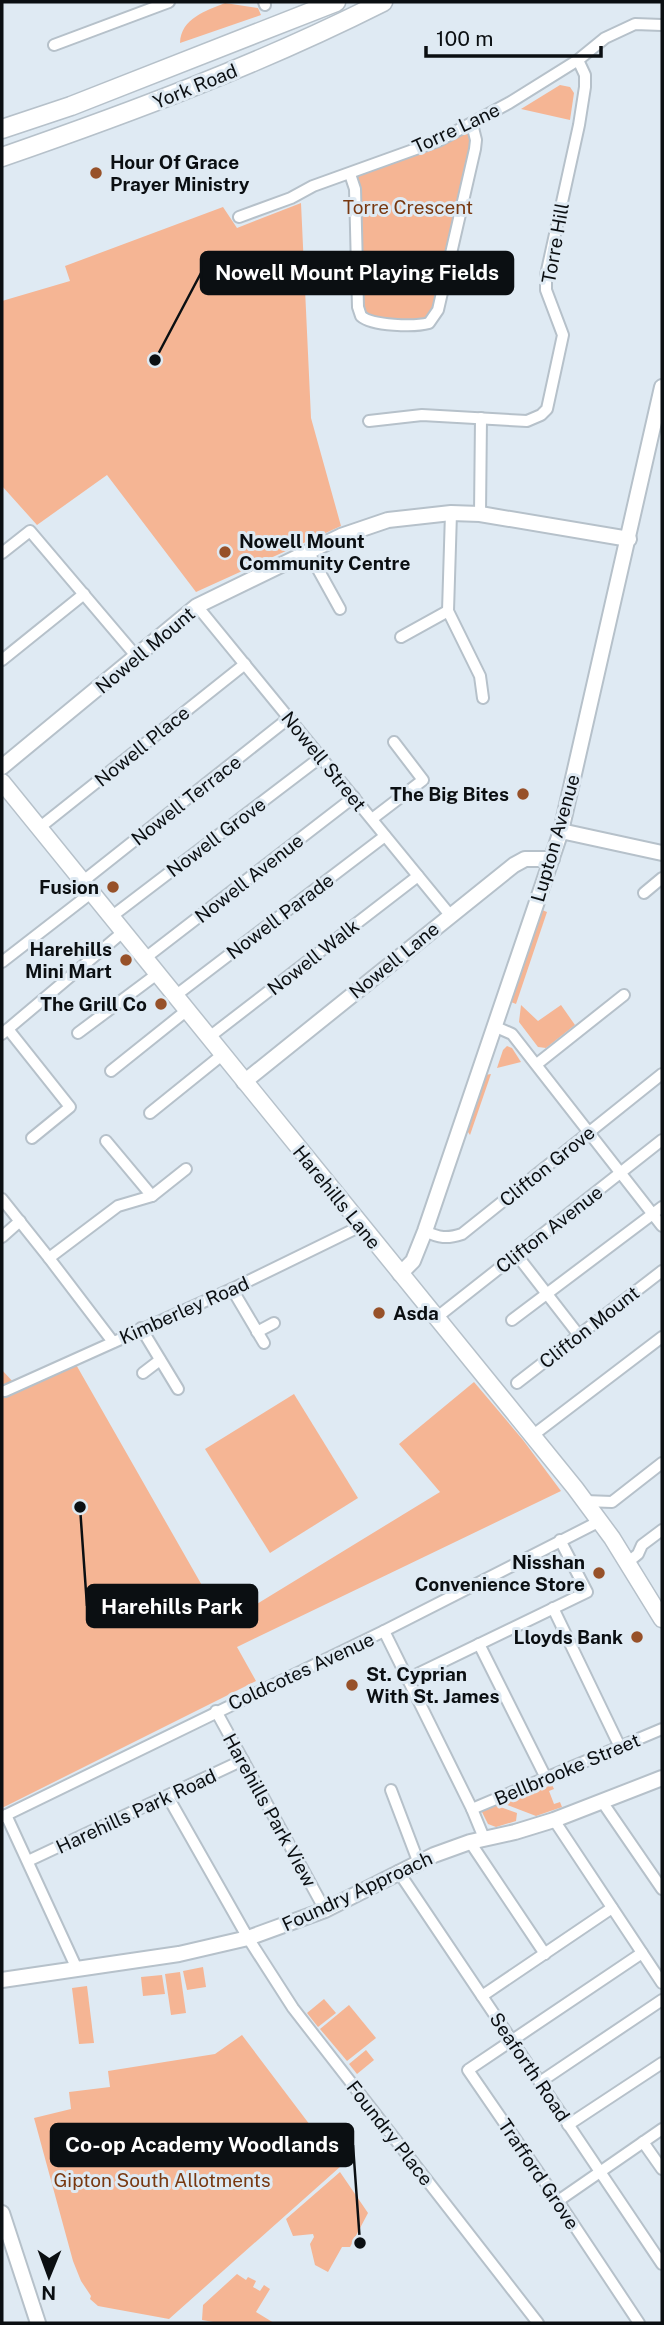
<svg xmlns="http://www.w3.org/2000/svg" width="664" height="2325" font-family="'Public Sans',sans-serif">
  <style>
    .green { fill: #f5b594 }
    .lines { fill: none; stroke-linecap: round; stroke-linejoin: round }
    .minor-casing { stroke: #b6c1ca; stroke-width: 14 }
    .tertiary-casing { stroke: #b6c1ca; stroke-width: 18 }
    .secondary-casing { stroke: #b6c1ca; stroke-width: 19 }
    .trunk-casing { stroke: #b6c1ca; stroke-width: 21 }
    .minor { stroke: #fff; stroke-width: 10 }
    .tertiary { stroke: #fff; stroke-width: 14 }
    .secondary { stroke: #fff; stroke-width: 16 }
    .trunk { stroke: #fff; stroke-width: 18 }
    .poi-dot { fill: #975129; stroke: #dfeaf3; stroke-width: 2.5 }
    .labels { text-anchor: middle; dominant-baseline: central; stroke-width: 6; stroke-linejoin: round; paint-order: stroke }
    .street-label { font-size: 19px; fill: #0b0f12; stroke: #dfeaf3 }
    .poi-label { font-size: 19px; font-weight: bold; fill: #0b0f12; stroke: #dfeaf3; text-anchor: end }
    .park-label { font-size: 19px; fill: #783810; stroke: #dfeaf3 }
    .leader { fill: none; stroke: #0b0f12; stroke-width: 2.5 }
    .callout-dot { fill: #0b0f12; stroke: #dfeaf3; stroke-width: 2.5 }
    .callout { fill: #0b0f12; stroke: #0b0f12; stroke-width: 2.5 }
    .callout-label { font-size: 21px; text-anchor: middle; font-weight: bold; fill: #fff }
  </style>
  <rect width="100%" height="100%" fill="#dfeaf3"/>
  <!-- green -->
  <g class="green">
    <path d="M225 3 258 8 261 15 180 43C181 18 206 11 225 3Z"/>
    <path d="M560 85 570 87 574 93 570 120 521 109Z"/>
    <path d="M472 124 475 132 438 310 424 324 361 316 350 174Z"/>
    <path d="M301 203 311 418 341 526 196 592 107 475 37 525 2 486V301L70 281 65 266 223 207 237 228Z"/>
    <path d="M542 910 547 912 516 1004 511 1002Z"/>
    <path d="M521 1005 538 1021 561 1005 575 1025 546 1048 538 1047 519 1022Z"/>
    <path d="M507 1046 512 1048 521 1062 497 1068 503 1050Z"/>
    <path d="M491 1074 470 1135 466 1129 485 1075Z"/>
    <path d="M74 1361 224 1624 440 1492 399 1444 474 1382 523 1440 561 1491 237 1647 256 1681 2 1808V1370L15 1384Z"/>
    <path d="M294 1394 358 1498 270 1553 205 1449Z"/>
    <path d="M552 1785 554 1789 549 1791 554 1804 560 1802 562 1807 536 1816 502 1803Z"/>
    <path d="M495 1805 517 1813 516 1821 496 1827 488 1824 481 1810Z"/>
    <path d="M203 1967 206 1987 187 1990 183 1971Z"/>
    <path d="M180 1972 186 2013 171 2015 165 1974Z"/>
    <path d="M162 1975 165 1994 143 1996 141 1977Z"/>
    <path d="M87 1986 94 2043 79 2044 72 1988Z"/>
    <path d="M324 1999 336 2013 318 2027 307 2013Z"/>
    <path d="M349 2005 376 2038 347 2061 320 2029Z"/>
    <path d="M242 2035 341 2166 169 2319 98 2306 90 2299 91 2296 81 2281 73 2261 34 2118 71 2109 69 2092 110 2087 108 2071 215 2054Z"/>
    <path d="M366 2050 374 2060 357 2074 349 2064Z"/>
    <path d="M340 2172 368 2213 350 2247H342L328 2272 315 2265 310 2244 314 2237 313 2234 293 2236 286 2219Z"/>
    <path d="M237 2274 246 2280 248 2277 256 2281 253 2287 260 2291 264 2285 270 2289 256 2312 274 2323H219L202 2320 203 2305Z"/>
  </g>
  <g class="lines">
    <!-- minor casing -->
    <g class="minor-casing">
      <g id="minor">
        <path d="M264 2 265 5"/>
        <path d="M54 45 169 2"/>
        <path d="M350 174 355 189 358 307 361 316C372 326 415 327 429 323L438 310 475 149 476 140 472 124"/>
        <path d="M239 217 291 198 313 186 438 141 509 103 578 60 605 38 635 24 662 25"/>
        <path d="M369 421 422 415 527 421 541 415 547 409 563 335 546 290V275L579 125 585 87V75L578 60"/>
        <path d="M451 513 448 611 480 676 483 698"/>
        <path d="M480 514 481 418"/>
        <path d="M2 553 30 531 137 657"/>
        <path d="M309 553 340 609"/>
        <path d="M197 606 450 915"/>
        <path d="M401 637 448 611"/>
        <path d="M2 660 84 594"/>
        <path d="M372 819 423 780 394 742"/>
        <path d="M39 828 245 664"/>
        <path d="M82 882 289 718"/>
        <path d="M644 893 662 878"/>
        <path d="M111 917 321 757"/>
        <path d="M144 959 354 797"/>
        <path d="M2 962 91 893"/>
        <path d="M175 996 385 836"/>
        <path d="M496 1027 512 1034 662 1226"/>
        <path d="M8 1029 70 1107 32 1138"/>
        <path d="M78 1033 157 974"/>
        <path d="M2 1034 123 932"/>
        <path d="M208 1038 418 876"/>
        <path d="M537 1064 624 995"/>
        <path d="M111 1071 186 1011"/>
        <path d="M150 1113 222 1055"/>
        <path d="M106 1141 152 1196"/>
        <path d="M2 1199 49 1258 113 1342"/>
        <path d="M425 1231C439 1238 447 1239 462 1234L662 1074"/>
        <path d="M2 1237 20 1221"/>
        <path d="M516 1254 578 1334"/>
        <path d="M49 1258 118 1206 152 1196 186 1169"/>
        <path d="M232 1289 264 1343"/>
        <path d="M436 1318 662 1140"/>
        <path d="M512 1320 662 1207"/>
        <path d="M141 1328 178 1389"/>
        <path d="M257 1332 274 1323"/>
        <path d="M143 1373 160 1360"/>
        <path d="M517 1383 662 1271"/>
        <path d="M5 1391 232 1289 361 1226"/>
        <path d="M532 1436 662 1337"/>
        <path d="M585 1501 612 1502 662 1463"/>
        <path d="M627 1563 638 1554 642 1545 662 1530"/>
        <path d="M553 1608 620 1747"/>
        <path d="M384 1631 472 1809 484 1838"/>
        <path d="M479 1644 546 1778"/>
        <path d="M407 1679 587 1592 560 1540"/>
        <path d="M216 1711 325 1910"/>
        <path d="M391 1790 418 1861"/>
        <path d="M168 1797 248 1938 293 2008 538 2323"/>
        <path d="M603 1803 662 1889"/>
        <path d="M472 1809 662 1729"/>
        <path d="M6 1815 77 1969"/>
        <path d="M2 1817 384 1631 600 1521"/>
        <path d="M554 1820 662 1983"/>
        <path d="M470 1842 545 1954"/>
        <path d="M28 1861 243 1760"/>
        <path d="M398 1871 662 2264"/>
        <path d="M482 1996 612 1908"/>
        <path d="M540 2082 662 2000"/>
        <path d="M568 2125 662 2063"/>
        <path d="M643 2142 662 2169"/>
        <path d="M558 2201 662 2129"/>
        <path d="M639 2323 558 2201 468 2070 642 1953"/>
      </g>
    </g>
    <!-- tertiary casing -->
    <g class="tertiary-casing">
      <g id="tertiary">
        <path d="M2 767 197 606 341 536 388 520 451 513 480 514 629 539"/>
        <path d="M561 831 662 853"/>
        <path d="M244 1082 514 865 525 859H552"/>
        <path d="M400 1274 413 1261 425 1231 561 831 662 387"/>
        <path d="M2 1980 179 1954 248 1938 325 1910 434 1855 470 1842 515 1832 554 1820 662 1778"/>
        <path d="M2 2213 38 2323"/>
      </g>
    </g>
    <!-- secondary casing -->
    <g class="secondary-casing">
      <path id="secondary" d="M2 782 575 1488 612 1538 662 1619"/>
    </g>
    <!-- trunk casing -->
    <g class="trunk-casing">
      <g id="trunk">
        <path d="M2 129 71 106 336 2"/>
        <path d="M2 157C132 112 260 64 383 2"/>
      </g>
    </g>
    <!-- minor -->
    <use href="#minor" class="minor"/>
    <!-- tertiary -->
    <use href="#tertiary" class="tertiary"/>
    <!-- secondary -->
    <use href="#secondary" class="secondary"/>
    <!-- trunk -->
    <use href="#trunk" class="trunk"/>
  </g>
  <!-- markers -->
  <g class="poi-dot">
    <circle cx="96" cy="173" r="7"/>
    <circle cx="225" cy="552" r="7"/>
    <circle cx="523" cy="794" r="7"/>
    <circle cx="113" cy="887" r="7"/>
    <circle cx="126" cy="960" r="7"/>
    <circle cx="161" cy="1004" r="7"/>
    <circle cx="379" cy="1313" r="7"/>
    <circle cx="599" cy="1573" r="7"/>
    <circle cx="637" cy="1637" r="7"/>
    <circle cx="352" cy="1685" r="7"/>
  </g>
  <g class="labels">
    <!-- street labels -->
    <g class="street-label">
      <text transform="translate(195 86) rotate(-22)">York Road</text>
      <text transform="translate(456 128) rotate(-25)">Torre Lane</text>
      <text transform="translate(555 243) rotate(-80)">Torre Hill</text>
      <text transform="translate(145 650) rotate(-40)">Nowell Mount</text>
      <text transform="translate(142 746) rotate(-39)">Nowell Place</text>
      <text transform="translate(324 761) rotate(51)">Nowell Street</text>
      <text transform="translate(186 800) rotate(-38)">Nowell Terrace</text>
      <text transform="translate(216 837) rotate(-37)">Nowell Grove</text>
      <text transform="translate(555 838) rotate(-74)">Lupton Avenue</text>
      <text transform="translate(249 878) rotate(-38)">Nowell Avenue</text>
      <text transform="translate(280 916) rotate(-37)">Nowell Parade</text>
      <text transform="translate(313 957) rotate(-38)">Nowell Walk</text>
      <text transform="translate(394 960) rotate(-39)">Nowell Lane</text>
      <text transform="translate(547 1166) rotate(-39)">Clifton Grove</text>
      <text transform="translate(337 1197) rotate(51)">Harehills Lane</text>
      <text transform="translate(549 1229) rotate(-38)">Clifton Avenue</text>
      <text transform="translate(184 1310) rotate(-24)">Kimberley Road</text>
      <text transform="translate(589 1327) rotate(-38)">Clifton Mount</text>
      <text transform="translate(301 1671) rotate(-25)">Coldcotes Avenue</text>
      <text transform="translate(567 1769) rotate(-23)">Bellbrooke Street</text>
      <text transform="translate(270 1810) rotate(61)">Harehills Park View</text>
      <text transform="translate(136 1811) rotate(-25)">Harehills Park Road</text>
      <text transform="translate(357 1891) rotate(-25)">Foundry Approach</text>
      <text transform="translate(530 2067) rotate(56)">Seaforth Road</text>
      <text transform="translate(390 2133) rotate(52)">Foundry Place</text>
      <text transform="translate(539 2174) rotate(56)">Trafford Grove</text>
    </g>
    <!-- poi labels -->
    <g class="poi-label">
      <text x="110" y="162" text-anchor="start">Hour Of Grace<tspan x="110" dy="22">Prayer Ministry</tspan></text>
      <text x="239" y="541" text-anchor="start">Nowell Mount<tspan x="239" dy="22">Community Centre</tspan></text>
      <text x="509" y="794">The Big Bites</text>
      <text x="99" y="887">Fusion</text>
      <text x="112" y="949">Harehills<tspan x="112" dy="22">Mini Mart</tspan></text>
      <text x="147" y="1004">The Grill Co</text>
      <text x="393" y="1313" text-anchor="start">Asda</text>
      <text x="585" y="1562">Nisshan<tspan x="585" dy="22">Convenience Store</tspan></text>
      <text x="623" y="1637">Lloyds Bank</text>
      <text x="366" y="1674" text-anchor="start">St. Cyprian<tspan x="366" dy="22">With St. James</tspan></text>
    </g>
    <!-- park labels -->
    <g class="park-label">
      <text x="408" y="207">Torre Crescent</text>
      <text x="162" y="2180">Gipton South Allotments</text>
    </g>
  </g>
  <!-- callouts -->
  <path class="leader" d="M155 360L201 273M80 1507L87 1606M360 2243L353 2145"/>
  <g class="callout-dot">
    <circle cx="155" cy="360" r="7"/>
    <circle cx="80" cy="1507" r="7"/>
    <circle cx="360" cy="2243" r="7"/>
  </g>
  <g class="callout">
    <rect x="201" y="252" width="312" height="42" rx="7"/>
    <rect x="87" y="1585" width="170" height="42" rx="7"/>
    <rect x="51" y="2124" width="302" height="42" rx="7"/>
  </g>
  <g class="callout-label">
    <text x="357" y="280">Nowell Mount Playing Fields</text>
    <text x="172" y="1614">Harehills Park</text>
    <text x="202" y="2152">Co-op Academy Woodlands</text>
  </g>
  <!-- border -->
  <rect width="664" height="2325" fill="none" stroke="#0b0f12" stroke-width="7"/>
  <!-- north arrow -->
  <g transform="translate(49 2276) rotate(181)" stroke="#dfeaf3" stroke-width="5" paint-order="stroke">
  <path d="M0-5L12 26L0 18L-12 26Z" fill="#0b0f12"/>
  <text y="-10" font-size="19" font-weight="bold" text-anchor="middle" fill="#0b0f12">N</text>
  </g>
  <!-- scale -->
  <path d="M426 46v10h175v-10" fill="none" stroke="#0b0f12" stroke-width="3.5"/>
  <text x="436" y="46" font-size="21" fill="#0b0f12" stroke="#dfeaf3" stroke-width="5" paint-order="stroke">100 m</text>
</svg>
